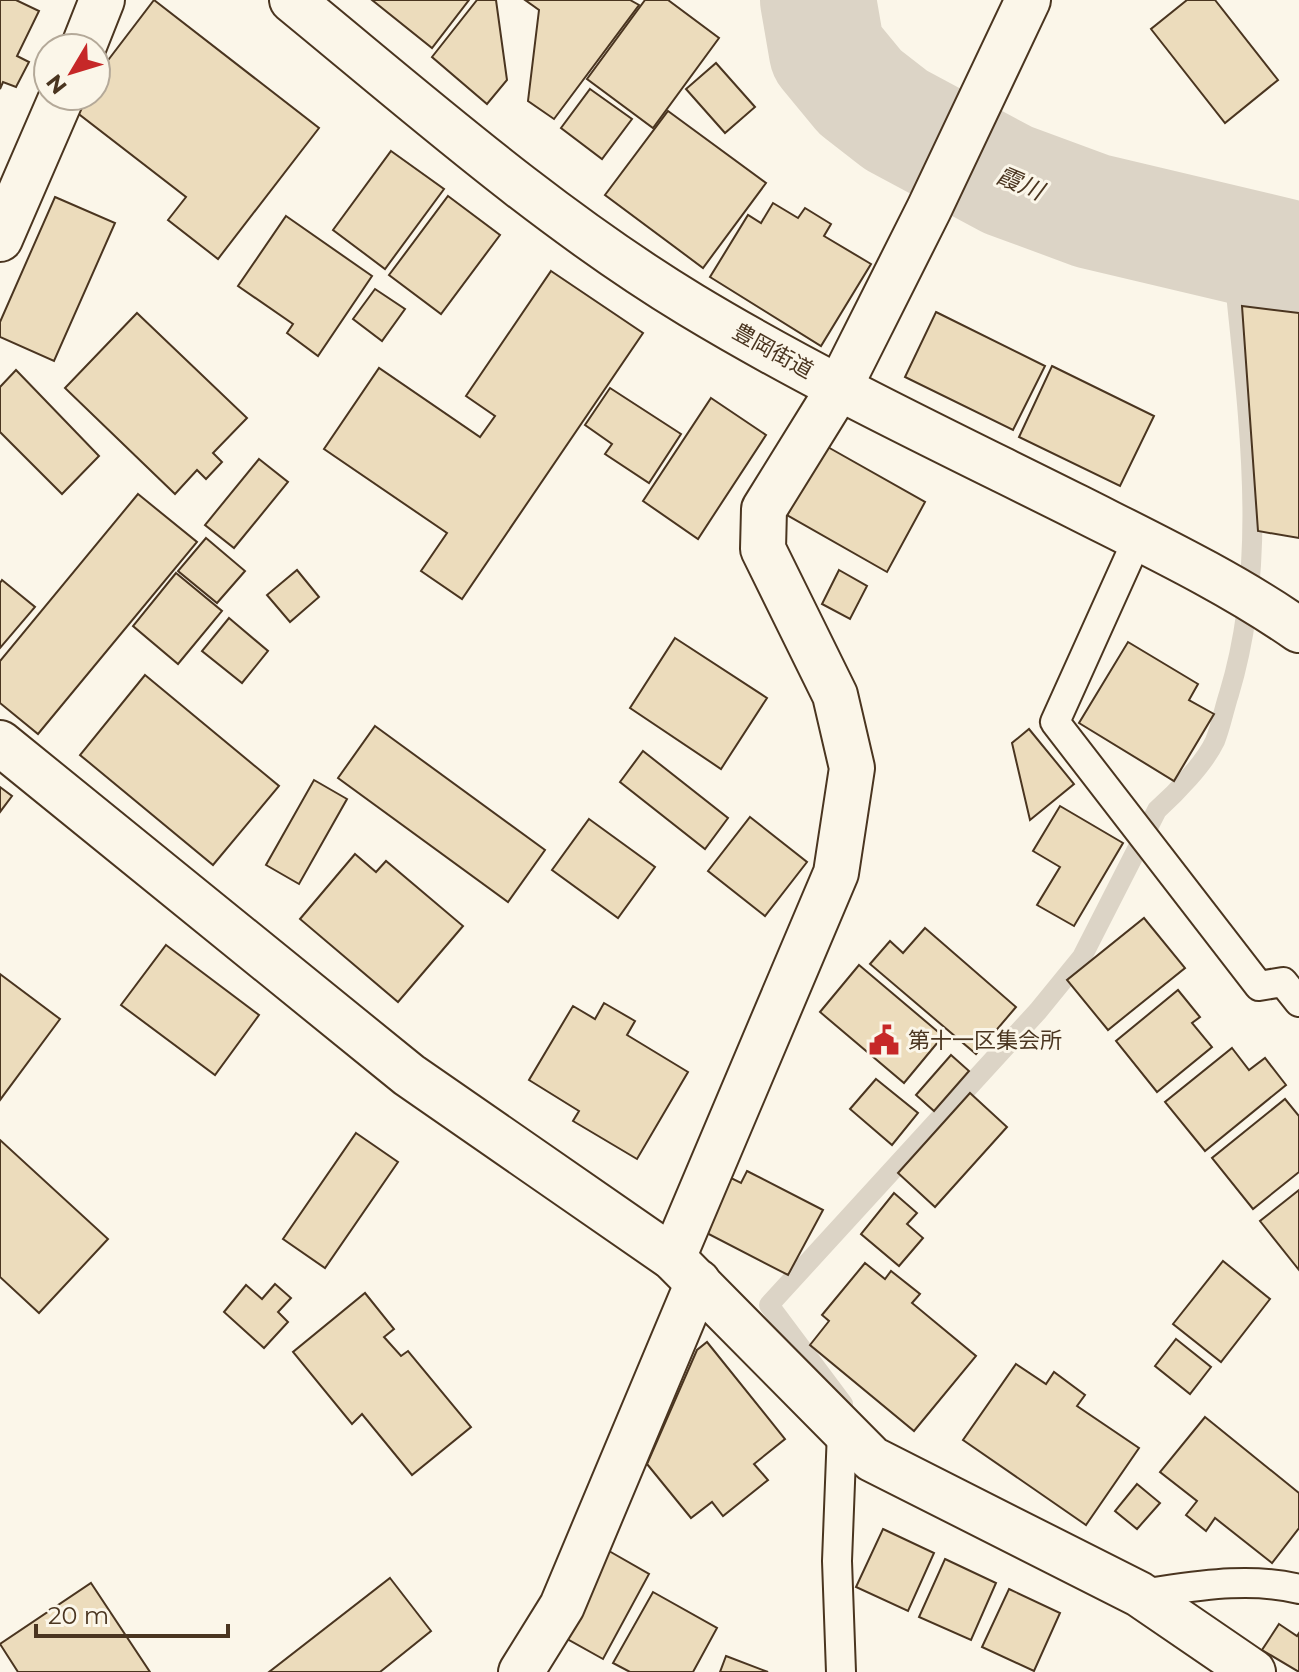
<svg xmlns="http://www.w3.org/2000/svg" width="1299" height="1672" font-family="Montserrat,'Noto Sans JP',sans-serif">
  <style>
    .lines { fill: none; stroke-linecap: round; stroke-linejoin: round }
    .stream { stroke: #dcd4c6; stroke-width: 20 }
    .river { stroke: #dcd4c6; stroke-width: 116 }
    .building { fill: #ecdcbc; stroke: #4a3520; stroke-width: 2 }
    .service-casing { stroke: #4a3520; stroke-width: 32 }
    .minor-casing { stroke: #4a3520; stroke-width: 48 }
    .primary-casing { stroke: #4a3520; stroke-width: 48 }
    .service { stroke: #fbf6e9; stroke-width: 28 }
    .minor { stroke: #fbf6e9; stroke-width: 44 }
    .primary { stroke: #fbf6e9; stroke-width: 44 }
    .labels { text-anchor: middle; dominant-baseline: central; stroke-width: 6; stroke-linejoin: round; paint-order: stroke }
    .street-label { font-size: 22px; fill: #4a3520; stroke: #fbf6e9 }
    .poi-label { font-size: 22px; fill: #4a3520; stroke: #fbf6e9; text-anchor: start }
    .water-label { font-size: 24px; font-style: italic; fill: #4a3520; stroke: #fbf6e9 }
  </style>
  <rect width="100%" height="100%" fill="#fbf6e9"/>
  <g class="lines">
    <!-- stream -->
    <path class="stream" d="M843 1404 769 1305 1038 1011 1082 957 1157 810C1176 793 1204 764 1215 741 1221 726 1224 709 1229 694 1273 550 1244 390 1231 242"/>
    <!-- river -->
    <path class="river" d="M818 0 827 52 860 92 896 120 1008 180 1092 211 1299 260"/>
  </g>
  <!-- building -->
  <g class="building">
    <path d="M0 0H16L39 11 17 56 29 62 16 87 3 82 0 89Z"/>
    <path d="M154 0 319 128 218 259 168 220 186 197 71 108 81 96H96V76Z"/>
    <path d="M372 0H469L432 48Z"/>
    <path d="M477 0H496L507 80 487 104 432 57Z"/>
    <path d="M525 0H630L639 5 554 119 528 101 539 10Z"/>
    <path d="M645 0H668L719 38 653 128 587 79Z"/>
    <path d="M1187 0H1215L1278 80 1225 123 1151 29Z"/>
    <path d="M716 63 755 107 725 133 686 89Z"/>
    <path d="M590 89 632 119 602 159 561 128Z"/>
    <path d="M668 111 766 183 703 268 605 195Z"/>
    <path d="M391 151 444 189 385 269 333 230Z"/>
    <path d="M448 196 500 235 441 314 389 275Z"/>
    <path d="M55 197 115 223 54 361 0 337V322Z"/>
    <path d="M773 203 798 218 805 208 831 224 824 236 871 264 821 346 710 277 748 215 761 223Z"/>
    <path d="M286 216 372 276 318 356 287 333 293 324 238 286Z"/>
    <path d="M551 271 643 333 462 599 421 571 447 533 324 449 379 368 480 437 495 416 466 396Z"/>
    <path d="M375 289 405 309 382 341 353 319Z"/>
    <path d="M1242 306 1299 313V538L1258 531Z"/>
    <path d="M936 312 1045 366 1013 430 905 377Z"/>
    <path d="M137 313 247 418 213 453 222 462 206 479 197 470 175 494 65 388Z"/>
    <path d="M1052 366 1154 416 1120 486 1019 437Z"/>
    <path d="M16 370 99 456 62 494 0 432V387Z"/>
    <path d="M610 388 681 434 649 483 605 454 612 444 585 425Z"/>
    <path d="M711 398 766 435 698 539 643 501Z"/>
    <path d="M826 446 925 502 887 572 787 515Z"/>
    <path d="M259 459 288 482 234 548 205 525Z"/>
    <path d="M138 494 197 542 38 734 0 703V661Z"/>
    <path d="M206 538 245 571 217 603 178 571Z"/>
    <path d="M297 570 319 597 290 622 267 595Z"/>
    <path d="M839 570 867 586 850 619 822 604Z"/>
    <path d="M176 573 222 611 178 664 133 626Z"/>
    <path d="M2 580 35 607 0 648V583Z"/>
    <path d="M229 618 268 651 242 683 202 651Z"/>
    <path d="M675 638 767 698 721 769 630 708Z"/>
    <path d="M1128 642 1198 684 1189 700 1214 714 1174 781 1079 723Z"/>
    <path d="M145 675 279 786 213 865 80 755Z"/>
    <path d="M375 726 545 850 508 902 338 778Z"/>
    <path d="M1029 729 1074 784 1030 820 1012 743Z"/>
    <path d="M643 751 728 818 705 849 620 782Z"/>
    <path d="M314 780 347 799 299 884 266 865Z"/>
    <path d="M0 787 12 796 0 812Z"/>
    <path d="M1060 806 1123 843 1074 926 1037 905 1060 867 1033 851Z"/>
    <path d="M750 817 807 862 765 916 708 871Z"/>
    <path d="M589 819 655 867 618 918 552 870Z"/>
    <path d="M355 854 376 872 386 861 463 926 398 1002 300 919Z"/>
    <path d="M1144 918 1185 968 1108 1030 1067 980Z"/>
    <path d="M925 928 1016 1007 976 1054 870 964 890 941 903 953Z"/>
    <path d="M166 945 259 1015 215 1075 121 1005Z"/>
    <path d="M859 965 943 1036 904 1083 820 1012Z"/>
    <path d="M0 974 60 1019 0 1100Z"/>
    <path d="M1178 990 1200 1017 1192 1023 1212 1047 1157 1092 1116 1041Z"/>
    <path d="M604 1003 635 1021 627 1035 688 1072 637 1159 573 1121 579 1111 529 1080 573 1006 595 1019Z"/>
    <path d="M1232 1048 1249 1070 1265 1058 1286 1085 1205 1151 1165 1102Z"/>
    <path d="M951 1055 969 1071 934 1111 916 1095Z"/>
    <path d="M876 1079 918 1113 892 1145 850 1109Z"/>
    <path d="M970 1093 1007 1127 935 1207 898 1173Z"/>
    <path d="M1285 1099 1299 1116V1172L1253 1209 1212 1158Z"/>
    <path d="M356 1133 398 1162 325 1268 283 1239Z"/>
    <path d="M0 1140 108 1239 39 1313 0 1277Z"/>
    <path d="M747 1171 823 1210 788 1275 699 1229 727 1176 741 1183Z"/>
    <path d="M1299 1190V1270L1260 1221Z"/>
    <path d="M894 1193 917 1213 907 1224 923 1238 899 1266 861 1234Z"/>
    <path d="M1223 1261 1270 1299 1221 1362 1173 1324Z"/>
    <path d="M865 1263 885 1279 891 1271 920 1294 912 1303 976 1356 914 1431 810 1345 829 1321 822 1315Z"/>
    <path d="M275 1284 291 1298 278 1312 288 1322 264 1348 224 1312 246 1285 262 1299Z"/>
    <path d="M365 1293 394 1329 384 1337 401 1356 408 1351 471 1427 412 1475 362 1414 352 1424 293 1352Z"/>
    <path d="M1176 1339 1211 1367 1190 1394 1155 1366Z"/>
    <path d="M707 1342 785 1439 754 1464 768 1480 723 1516 712 1502 691 1518 647 1464 697 1350Z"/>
    <path d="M1016 1364 1046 1384 1054 1372 1085 1395 1077 1406 1139 1448 1086 1525 963 1440Z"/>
    <path d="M1205 1417 1299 1493V1528L1272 1563 1215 1518 1206 1531 1186 1515 1197 1501 1160 1472Z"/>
    <path d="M1137 1484 1160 1503 1137 1529 1115 1511Z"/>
    <path d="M883 1529 934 1553 908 1611 856 1587Z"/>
    <path d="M609 1551 649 1574 603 1659 562 1636Z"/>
    <path d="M945 1559 996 1583 971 1640 919 1617Z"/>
    <path d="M390 1578 431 1631 380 1672H269Z"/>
    <path d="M91 1583 150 1672H18L0 1644Z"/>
    <path d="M1009 1589 1060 1613 1034 1671 982 1647Z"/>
    <path d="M653 1592 717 1628 693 1672H630L613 1663Z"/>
    <path d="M1279 1624 1297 1636 1299 1633V1672L1262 1650Z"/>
    <path d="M726 1656 768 1672H720Z"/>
  </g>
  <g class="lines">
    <!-- service casing -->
    <g class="service-casing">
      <g id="service">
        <path d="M1138 538 1055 722 1259 986 1283 982 1299 1002"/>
        <path d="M1139 1594C1192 1587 1247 1576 1299 1589"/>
        <path d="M841 1672 837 1561 842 1431"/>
      </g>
    </g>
    <!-- minor casing -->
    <g class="minor-casing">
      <g id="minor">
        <path d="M83 48 102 0"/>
        <path d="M0 239 62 96"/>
        <path d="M0 743 409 1075 673 1258 872 1459 1139 1594 1253 1672"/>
        <path d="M673 1258 836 873 852 768 835 695 763 549 764 509 839 388 929 209 1028 0"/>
        <path d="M521 1672 562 1606 698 1282"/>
      </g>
    </g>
    <!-- primary casing -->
    <g class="primary-casing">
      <path id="primary" d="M292 0C420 105 549 219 691 305 815 380 947 442 1077 507 1152 545 1230 582 1299 630"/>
    </g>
    <!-- service -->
    <use href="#service" class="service"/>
    <!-- minor -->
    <use href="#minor" class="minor"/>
    <!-- primary -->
    <use href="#primary" class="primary"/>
  </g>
  <!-- icons -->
  <defs>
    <g id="civic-bare" transform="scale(2.4)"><path d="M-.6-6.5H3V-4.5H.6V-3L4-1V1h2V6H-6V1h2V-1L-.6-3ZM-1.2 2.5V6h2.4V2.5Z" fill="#c62828" stroke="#fbf6e9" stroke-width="2.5" paint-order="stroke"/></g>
  </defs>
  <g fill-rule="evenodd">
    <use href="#civic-bare" x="884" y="1040"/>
  </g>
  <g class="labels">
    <!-- street labels -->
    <g class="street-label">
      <text transform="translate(773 351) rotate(29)">豊岡街道</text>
    </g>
    <!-- poi labels -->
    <g class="poi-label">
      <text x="908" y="1040">第十一区集会所</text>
    </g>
    <!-- water labels -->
    <g class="water-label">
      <text transform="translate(1020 183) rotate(23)">霞川</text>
    </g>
  </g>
  <!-- north arrow -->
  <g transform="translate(72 72) rotate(232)"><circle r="38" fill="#fbf6e9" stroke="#b4a999" stroke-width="2"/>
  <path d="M0-6L14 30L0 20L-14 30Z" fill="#c62828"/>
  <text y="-12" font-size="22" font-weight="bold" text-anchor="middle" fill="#4a3520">N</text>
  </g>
  <!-- scale -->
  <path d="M36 1624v12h192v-12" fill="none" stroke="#4a3520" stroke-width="4"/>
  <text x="48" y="1624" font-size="24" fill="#4a3520" stroke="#fbf6e9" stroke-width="6" paint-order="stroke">20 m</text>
</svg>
